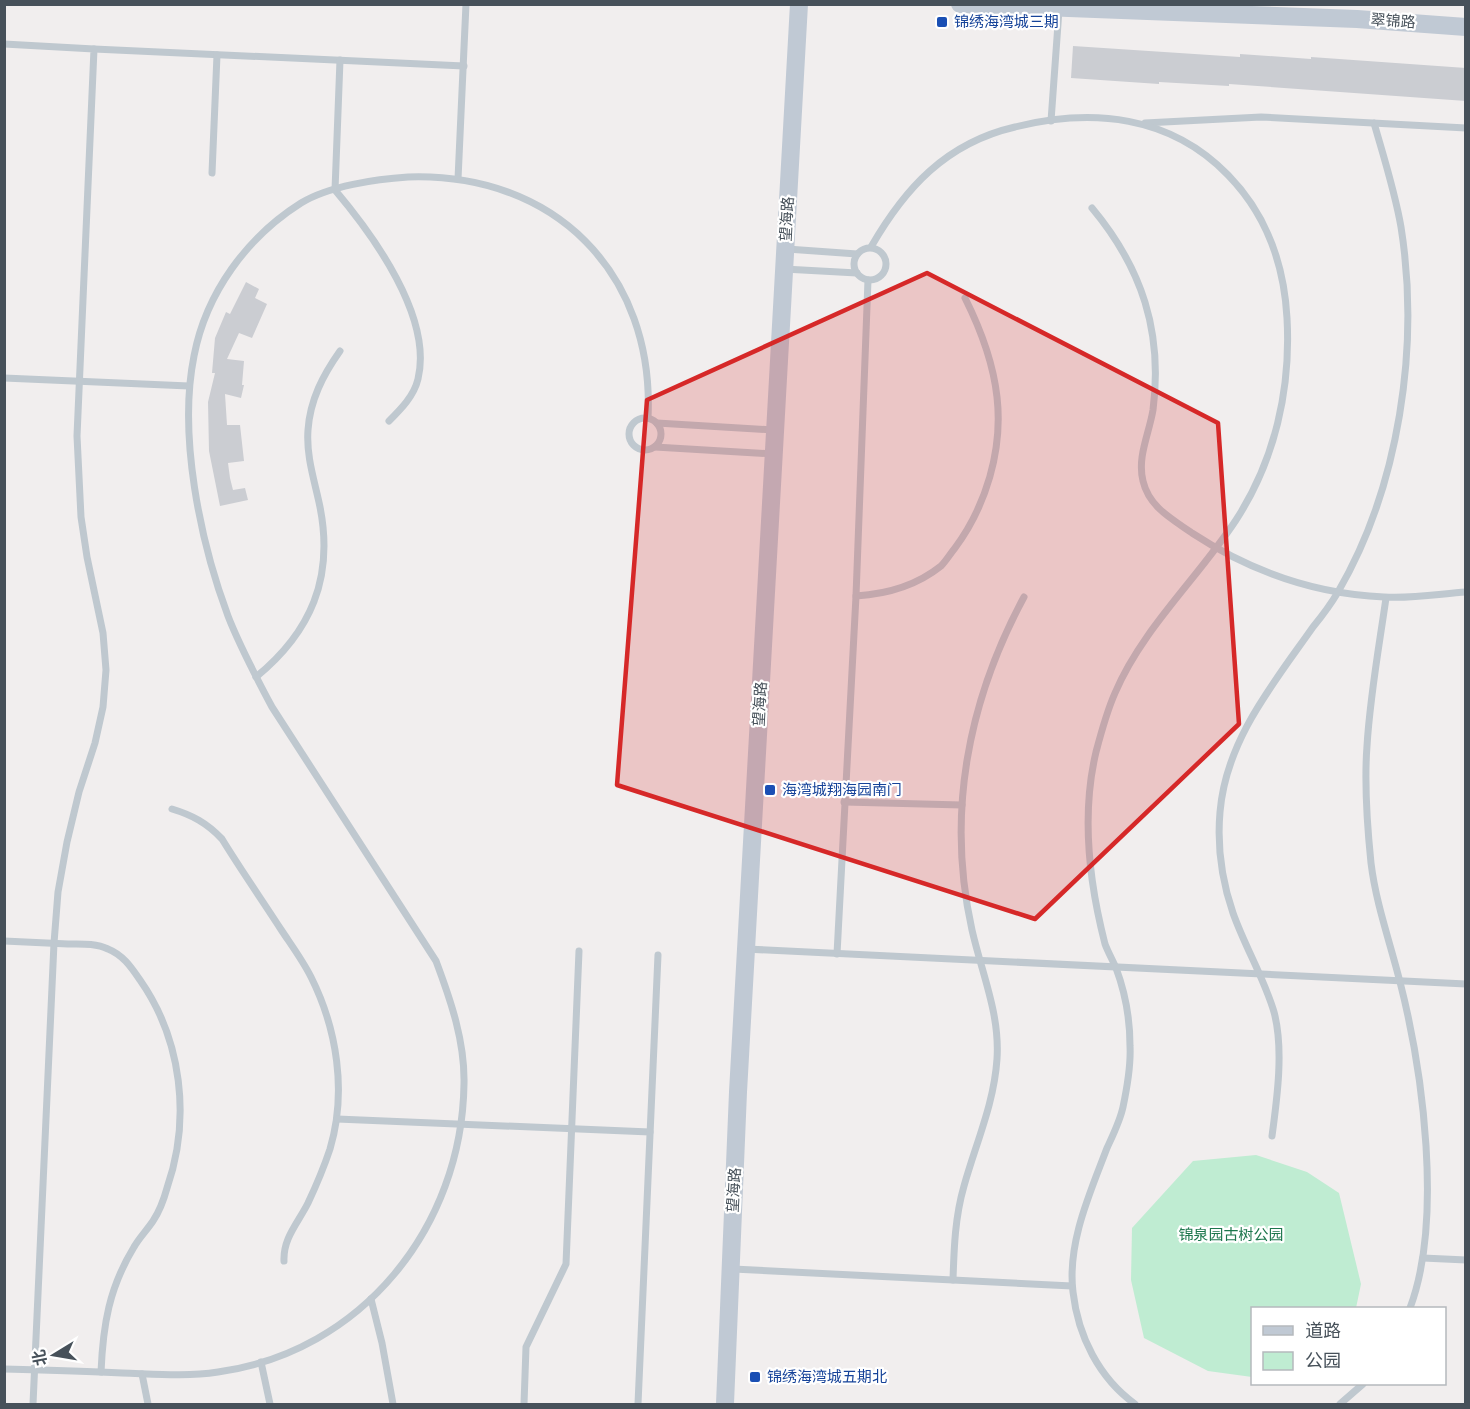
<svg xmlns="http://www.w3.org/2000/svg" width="1470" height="1409" font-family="'Work Sans','Noto Sans SC',sans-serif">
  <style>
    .green { fill: #bfecd2 }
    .building { fill: #cbcdd2 }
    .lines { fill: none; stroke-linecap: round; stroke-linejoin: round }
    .lane { stroke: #bfc8cf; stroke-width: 7 }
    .secondary { stroke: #c0c9d4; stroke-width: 18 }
    .marked { fill: #d62828; fill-opacity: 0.2; stroke: #d62828; stroke-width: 4.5; stroke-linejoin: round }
    .transit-dot { fill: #1a4fb4; stroke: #fff; stroke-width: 2 }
    .labels { text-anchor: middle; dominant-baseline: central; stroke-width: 4.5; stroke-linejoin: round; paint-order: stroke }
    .street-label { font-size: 15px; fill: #47515a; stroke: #fff }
    .transit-label { font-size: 15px; fill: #164399; stroke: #fff; text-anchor: start }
    .park-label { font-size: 15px; fill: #1d774d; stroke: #fff }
  </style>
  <rect width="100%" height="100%" fill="#f1eeee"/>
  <!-- green -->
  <path class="green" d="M1256 1155 1307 1172 1339 1193 1361 1284 1356 1308H1252V1377L1208 1371 1144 1338 1131 1280 1132 1228 1193 1161Z"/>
  <!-- building -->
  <g class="building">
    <path d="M1073 46 1240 57V54L1311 59V57L1466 68V101L1229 84V86L1159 82V84L1071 78Z"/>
    <path d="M246 282 259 289 255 298 267 304 252 338 239 333 227 359 244 361 242 385H244L241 398 225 394 227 425H240L244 461 228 463 230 478 233 490 245 488 248 500 220 506 209 451 208 402 215 373H212L215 338 226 312 230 314Z"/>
  </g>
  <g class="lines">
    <!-- lane -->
    <g class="lane">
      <path d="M4 44 94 49 77 436 81 517 87 557 103 633 106 670 103 707 95 743 79 792 67 842 58 892 54 943 33 1404"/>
      <path d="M94 49 464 66"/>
      <path d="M340 60 335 190C373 235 433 317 418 379 414 396 401 409 389 421"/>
      <path d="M1051 121 1059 10"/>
      <path d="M1145 123 1261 117 1466 128"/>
      <path d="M212 173 217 55"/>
      <path d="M458 179 466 4"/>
      <path d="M1092 208C1142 268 1163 332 1153 410 1149 434 1137 457 1143 481 1149 507 1172 519 1192 533 1250 571 1314 594 1384 597 1410 599 1439 594 1466 592"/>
      <path d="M871 247C905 188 946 143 1015 127 1092 108 1170 115 1228 175 1266 214 1284 264 1287 318 1291 389 1275 460 1236 520 1198 578 1142 629 1115 693 1107 711 1101 733 1096 752 1081 815 1089 882 1105 944 1108 952 1112 959 1116 968 1125 992 1130 1020 1130 1046 1131 1065 1127 1088 1123 1107 1120 1121 1113 1135 1107 1148 1090 1193 1067 1243 1073 1292 1078 1336 1099 1378 1135 1404"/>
      <circle cx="870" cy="264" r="16"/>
      <path d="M787 249 857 254"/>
      <path d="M784 269 857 273"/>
      <path d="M4 378 189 386"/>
      <circle cx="645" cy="434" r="16"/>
      <path d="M657 423 773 430"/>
      <path d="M655 447 773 454"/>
      <path d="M856 596C888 594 916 586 941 566 946 561 950 554 955 548 986 506 1003 450 997 397 993 361 981 330 965 298"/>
      <path d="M1386 598C1379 647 1370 696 1367 746 1364 785 1367 824 1371 863 1376 904 1390 942 1400 982 1423 1072 1443 1220 1410 1308"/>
      <path d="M256 677C311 632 334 578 320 507 315 482 306 457 308 430 310 400 323 375 340 351"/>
      <path d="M844 802 962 805"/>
      <path d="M172 809C192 815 207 823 222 839 241 870 262 900 282 931 292 946 303 961 311 977 337 1029 347 1092 330 1149 324 1167 316 1186 308 1203 298 1223 283 1238 284 1261"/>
      <path d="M4 941C26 942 47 943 68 944 81 944 96 943 108 949 123 955 131 967 140 980 182 1040 191 1119 167 1188 164 1199 159 1212 153 1221 147 1230 139 1238 134 1247 109 1288 103 1325 101 1372"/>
      <path d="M746 949 1466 984"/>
      <path d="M837 954 856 596 868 280"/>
      <path d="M337 1119 650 1132"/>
      <path d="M1272 1136C1277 1099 1284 1049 1274 1012 1264 978 1245 947 1233 913 1222 881 1217 846 1220 812 1226 740 1273 684 1313 627 1322 616 1331 604 1338 592 1399 487 1420 347 1401 227 1395 192 1384 158 1374 123"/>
      <path d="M1423 1258 1466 1260"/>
      <path d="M733 1269 1072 1286"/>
      <path d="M953 1280C954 1248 955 1217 964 1186 976 1143 994 1104 997 1059 1000 1014 982 974 972 930 946 814 968 701 1024 597"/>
      <path d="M371 1299 382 1343 393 1404"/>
      <path d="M261 1362 270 1404"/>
      <path d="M4 1369C44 1370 83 1371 122 1373 154 1374 186 1377 218 1372 362 1352 462 1227 464 1084 465 1042 451 1001 436 961L272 707C256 677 240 647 228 616 200 541 178 435 194 356 206 293 247 237 301 203 329 186 376 179 408 177 554 172 655 273 648 418"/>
      <path d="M142 1374 148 1404"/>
      <path d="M524 1404 526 1347 566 1264 579 951"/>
      <path d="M638 1404 658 955"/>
      <path d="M1340 1404 1363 1384"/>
    </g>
    <!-- secondary -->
    <g class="secondary">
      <path d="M960 4 1357 19 1466 27"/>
      <path d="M725 1404 738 1092 799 4"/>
    </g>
  </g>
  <!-- marked area -->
  <path class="marked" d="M927 273 1218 423 1239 724 1035 919 617 785 647 400Z"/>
  <!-- markers -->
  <g class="transit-dot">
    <rect x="936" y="16" width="12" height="12" rx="3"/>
    <rect x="764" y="784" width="12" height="12" rx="3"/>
    <rect x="749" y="1371" width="12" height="12" rx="3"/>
  </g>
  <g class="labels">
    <!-- street labels -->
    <g class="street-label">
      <text transform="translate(1393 21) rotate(4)">翠锦路</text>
      <text transform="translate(787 219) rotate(-87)">望海路</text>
      <text transform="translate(760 704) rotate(-87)">望海路</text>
      <text transform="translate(734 1190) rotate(-87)">望海路</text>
    </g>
    <!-- transit labels -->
    <g class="transit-label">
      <text x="954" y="22">锦绣海湾城三期</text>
      <text x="782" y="790">海湾城翔海园南门</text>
      <text x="767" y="1377">锦绣海湾城五期北</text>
    </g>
    <!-- park labels -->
    <g class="park-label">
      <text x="1231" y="1235">锦泉园古树公园</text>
    </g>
  </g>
  <!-- border -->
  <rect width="1470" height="1409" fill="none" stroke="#47515a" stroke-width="12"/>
  <!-- legend -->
  <rect x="1251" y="1307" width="195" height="78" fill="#ffffff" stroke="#b5b9bd" stroke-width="1.5"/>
  <rect x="1263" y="1326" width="30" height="9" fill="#c0c9d4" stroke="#b5b9bd" stroke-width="1.5"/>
  <text x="1305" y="1337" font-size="18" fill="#47515a">道路</text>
  <rect x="1263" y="1352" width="30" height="18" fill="#bfecd2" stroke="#b5b9bd" stroke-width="1.5"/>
  <text x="1305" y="1367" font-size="18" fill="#47515a">公园</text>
  <!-- north arrow -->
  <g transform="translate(54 1355) rotate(259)" stroke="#ffffff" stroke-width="4.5" paint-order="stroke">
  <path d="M0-4.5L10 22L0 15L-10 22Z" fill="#47515a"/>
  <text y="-9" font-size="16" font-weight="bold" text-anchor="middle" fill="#47515a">北</text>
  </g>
</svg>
